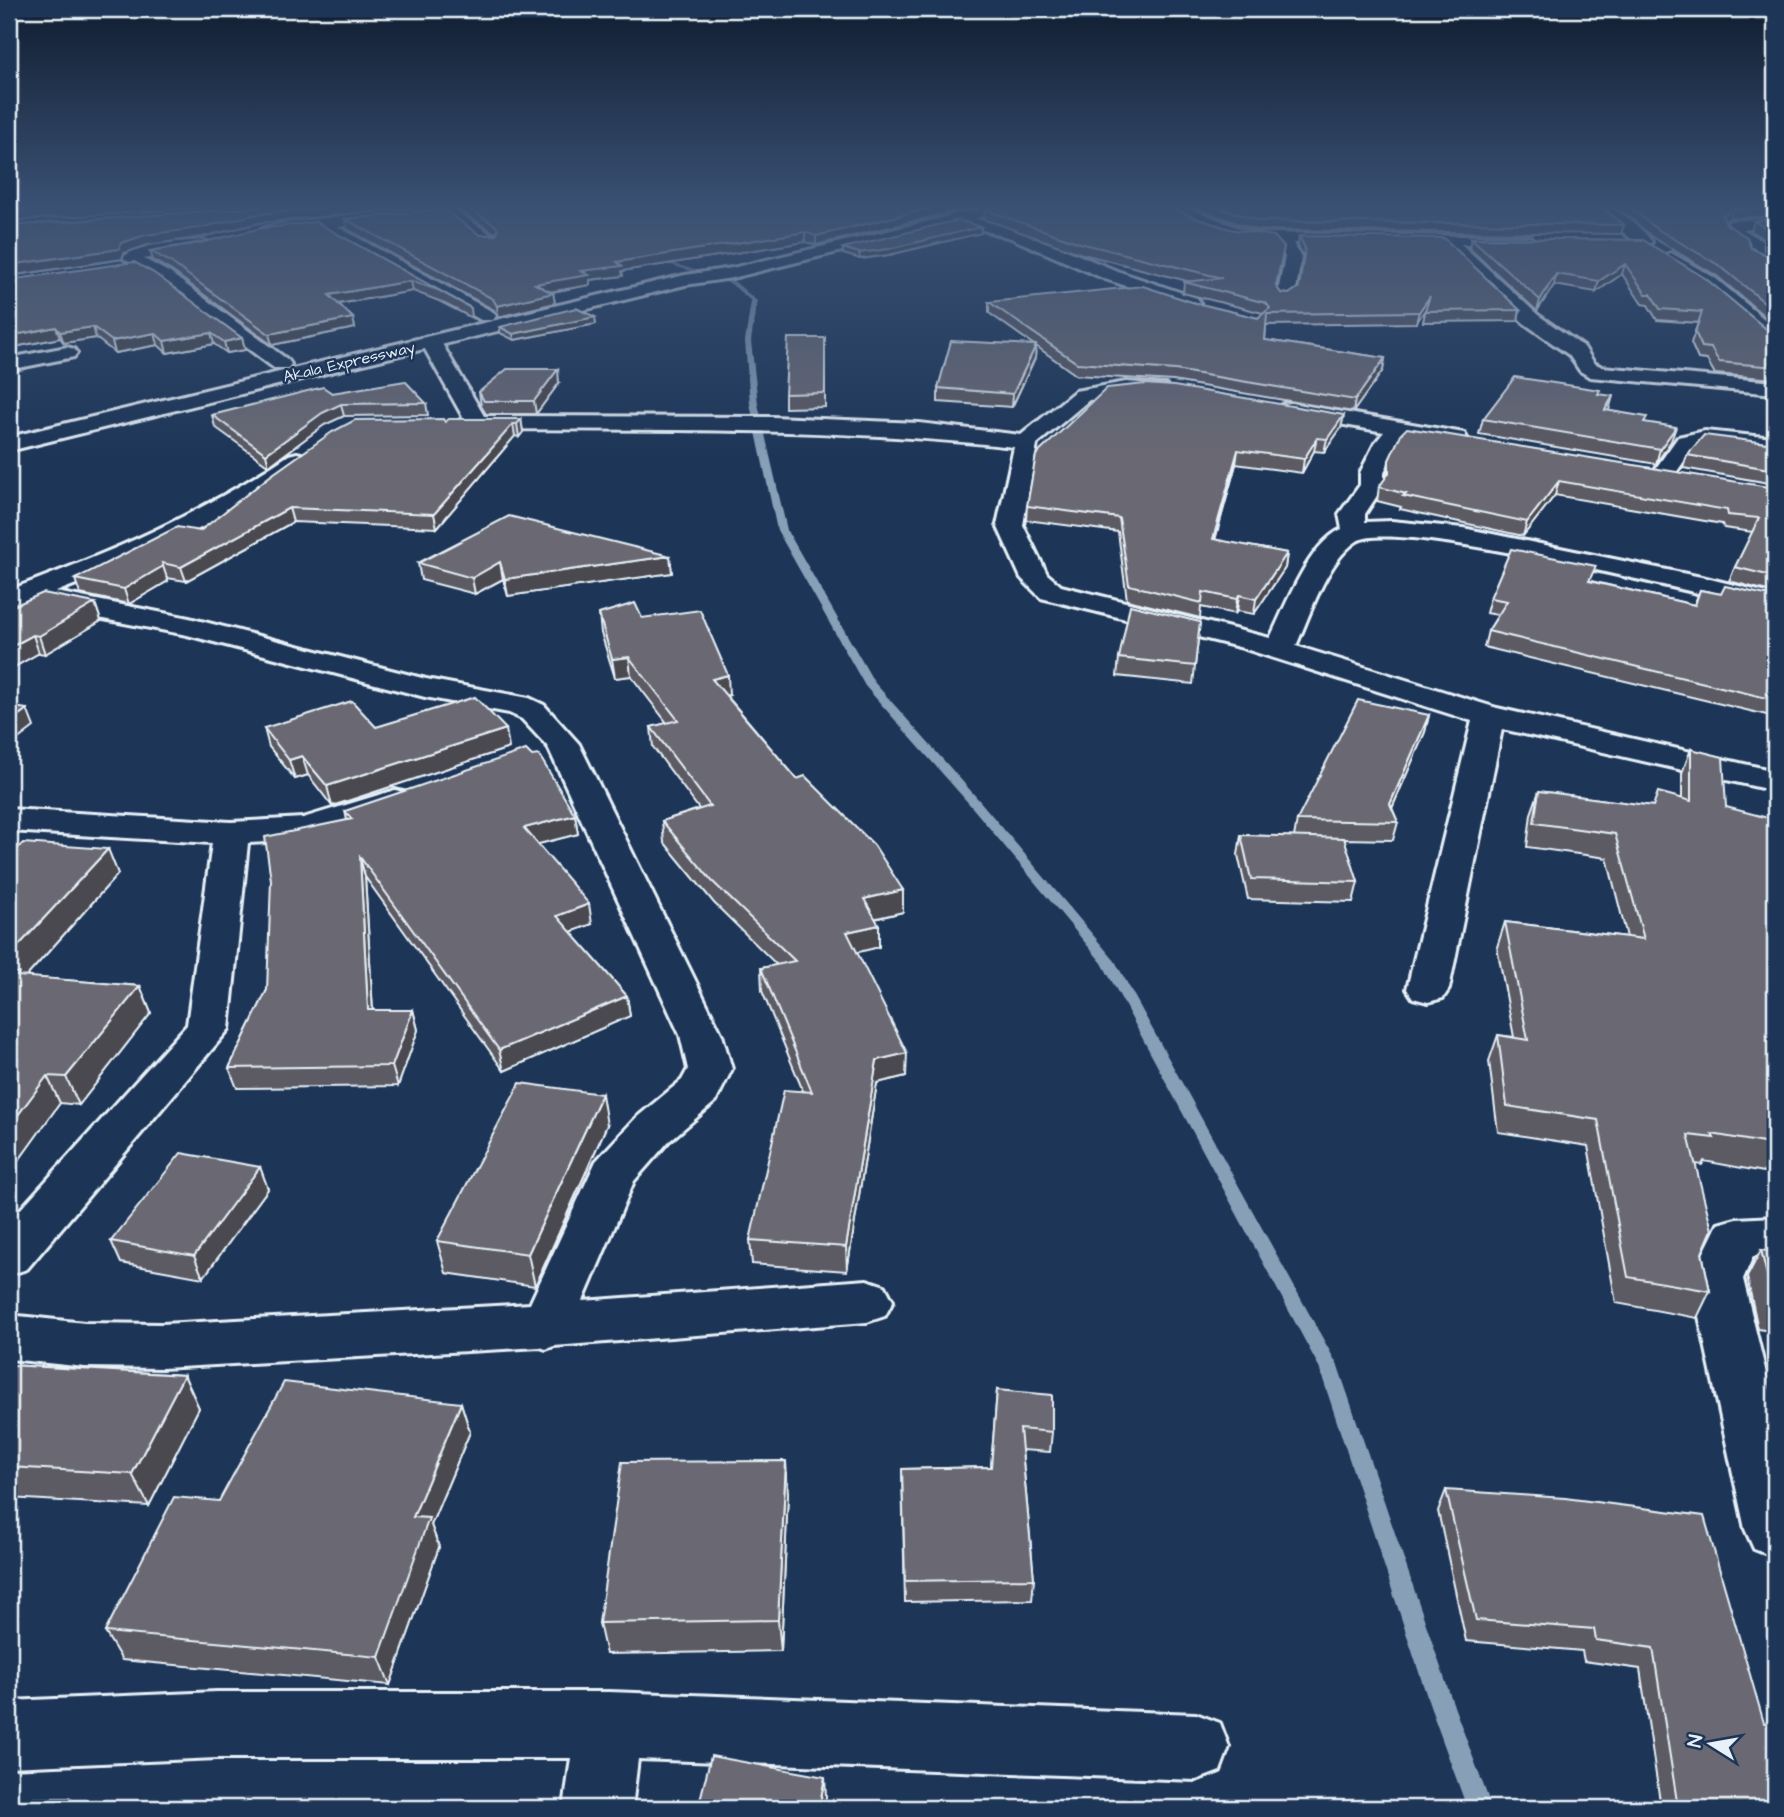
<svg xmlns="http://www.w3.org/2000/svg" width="1784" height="1817" font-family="'Architects Daughter',sans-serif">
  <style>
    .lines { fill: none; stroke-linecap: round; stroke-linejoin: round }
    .stream { fill: #889fb8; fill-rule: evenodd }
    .minor-casing { stroke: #e8f1f8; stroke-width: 6 }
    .primary-casing { stroke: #e8f1f8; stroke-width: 6 }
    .minor { fill: #1d3557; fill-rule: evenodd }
    .primary { fill: #1d3557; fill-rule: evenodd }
    .wall { fill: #5b5a63; stroke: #e8f1f8; stroke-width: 2 }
    .shaded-wall { fill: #4a4a50; stroke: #e8f1f8; stroke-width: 2 }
    .building { fill: #6a6973; stroke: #e8f1f8; stroke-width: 2 }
    .labels { text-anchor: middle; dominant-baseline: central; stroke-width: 5; stroke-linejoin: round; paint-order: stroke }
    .far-street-label { font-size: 16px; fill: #e8f1f8; stroke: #1d3557 }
  </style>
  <rect width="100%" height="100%" fill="#1d3557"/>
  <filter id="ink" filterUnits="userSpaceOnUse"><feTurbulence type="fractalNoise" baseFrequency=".0143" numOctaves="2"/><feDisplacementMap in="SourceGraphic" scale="14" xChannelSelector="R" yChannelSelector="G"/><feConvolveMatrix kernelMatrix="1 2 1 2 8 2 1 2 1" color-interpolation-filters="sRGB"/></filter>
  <g filter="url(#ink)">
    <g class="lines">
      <!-- stream -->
      <path class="stream" d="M652 257 735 282 757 301 751 341 758 404 787 530 874 682 979 800 1115 961 1338 1366 1455 1709 1492 1808H1467L1431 1709 1319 1367 1102 963 971 806 865 686 777 530 750 404 745 341 751 301 731 284 652 259Z"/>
      <!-- minor casing -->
      <g class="minor-casing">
        <g id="minor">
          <path d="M1157 204C1190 201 1224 227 1257 233L1531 237 1533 240 1531 243 1525 245 1461 244 1538 315 1584 347 1594 363 1602 367 1775 382V394L1590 377 1580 371 1569 355 1524 323 1442 244 1293 243 1301 257 1295 297 1286 302 1280 301 1277 297 1285 257 1283 252 1274 243C1246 243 1176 223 1157 204Z"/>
          <path d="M1587 204C1612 202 1637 223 1652 242L1644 247C1640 246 1591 208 1587 204Z"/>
          <path d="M448 206 495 237 497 240 495 243H483L445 215 338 227 493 312 496 316 493 320H481L319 229 268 235 260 230C269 221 423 208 448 206Z"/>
          <path d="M956 213 1023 232 1117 271 1197 298 1200 302 1191 307 1105 279 1011 238 951 221 948 218 951 215Z"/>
          <path d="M1775 218V226L1743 229 1762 241 1763 251 1775 258V270L1750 257 1746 249 1747 246 1726 232 1722 226 1730 221Z"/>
          <path d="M202 240 208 242 210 245 208 248 144 259 170 273 288 360 291 364 288 368H274L158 281 123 258C139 241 180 243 202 240Z"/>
          <path d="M1671 253 1715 278 1775 328V343L1768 341 1703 286 1665 261 1663 258 1665 255Z"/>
          <path d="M431 336 441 342 484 416 773 417 919 423 1021 435 1075 391 1126 382 1166 385 1169 389 1166 393 1126 394 1089 400 1037 444 1023 525 1047 574 1061 586 1270 638C1286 606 1308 544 1342 529L1339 514 1360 485V473L1375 443 1384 432 1283 414 1280 409 1283 404 1291 403 1464 433 1467 438 1464 443 1456 445 1405 436 1396 445 1384 473V485L1365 514V522L1392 521 1463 528 1706 578 1775 595V611C1714 598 1396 517 1357 541 1327 560 1310 615 1296 646L1497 708 1775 771V791L1502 729 1449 989 1443 998 1428 1002 1413 998 1407 989 1472 721 1239 647 1041 598 1021 578 997 525 1014 447C833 427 651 430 469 429L461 427 458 422 463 417 421 342Z"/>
          <path d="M67 347 74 349 77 353 74 357 9 370V358Z"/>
          <path d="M1705 431 1775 438V452L1729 445H1699L1694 447 1671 480H1655L1651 475 1678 437Z"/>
          <path d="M297 453 305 455 309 460 305 465C228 519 144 558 56 592L189 618 426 679 529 698 544 705 579 744 722 1035 732 1069 716 1101 668 1142 634 1181 583 1301 867 1280 885 1286 893 1301 885 1316 867 1322 554 1346 546 1349 540 1347 162 1368 85 1367 9 1359V1315L85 1323 162 1324 530 1304 596 1161 636 1118 682 1080 688 1069 680 1035 548 747 522 719 509 713 425 697 187 635 9 601V590C107 554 202 514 289 455Z"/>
          <path d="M395 790 407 793 412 800 407 807 307 840 248 843 229 1029 27 1269 9 1275V1222L187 1025 212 843 9 831V809L231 822 303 818Z"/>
          <path d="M1775 1217V1255L1753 1256 1743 1279 1775 1410V1557L1754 1549 1745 1529 1691 1279 1718 1224 1736 1219Z"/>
          <path d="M217 1692H609L1196 1714 1220 1723 1229 1747 1220 1771 1196 1780 638 1759 632 1808H564L571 1758H217L9 1767V1701Z"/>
        </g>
      </g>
      <!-- primary casing -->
      <g class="primary-casing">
        <path id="primary" d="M1001 204H1024L1022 207 732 278 685 285 9 451V437L550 307 685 275 732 268Z"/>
      </g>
      <!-- minor -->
      <use href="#minor" class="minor"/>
      <!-- primary -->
      <use href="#primary" class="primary"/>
    </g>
    <!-- wall -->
    <g class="wall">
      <path d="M9 204H990L955 211 816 245 805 242 622 271 623 276 590 280V285L552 292 553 293 555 303 498 317 494 310 347 229 345 219 480 235 496 234 449 204 259 223 202 237 148 245 124 253 122 259 9 276V226L261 207 263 206 258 204 9 220Z"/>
      <path d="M1176 204H1597L1624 225 1621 234 1257 230 1183 204Z"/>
      <path d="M1607 204H1775V216L1730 218 1725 221 1751 248 1775 259V325L1717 276 1652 237 1628 216Z"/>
      <path d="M985 210 1195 218 1284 247 1276 287 1281 293 1289 294 1299 287 1304 257 1298 246 1299 236 1520 310 1518 321 1423 322 1426 308 1416 323 1266 325 1265 340 1385 358 1383 370 1353 412 1173 381 1076 375 1036 346 1035 358 1012 407 938 402V388L1034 345 989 313V302H1192L1258 318 1263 313 1183 293 1184 282H1191L1079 253 984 219Z"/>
      <path d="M1775 219V255L1765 249 1763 239 1751 231 1754 221Z"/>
      <path d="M316 222 471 308 472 318 439 301 413 291 339 304 353 318 355 328 272 345 172 271 153 260 150 251Z"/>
      <path d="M981 227V233L889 255 860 259 843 254V248Z"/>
      <path d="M1471 238 1643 240 1770 332 1775 333V379L1715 374 1707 360 1698 359 1691 343 1698 323 1657 320 1648 305 1642 304 1622 274 1596 292 1554 285 1537 311 1469 248Z"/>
      <path d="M9 280 242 338 245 350 227 353 214 344 167 353 158 345 115 353 96 338 64 343 60 338 9 348Z"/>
      <path d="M596 324 514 340 500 333V327Z"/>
      <path d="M825 338V407L785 408V394Z"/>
      <path d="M559 383 536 414H486L481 406 479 392Z"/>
      <path d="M332 393 426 403 428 415 344 416 324 425 269 466 215 427 212 415Z"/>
      <path d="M1599 394 1609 411 1645 422 1671 441 1656 464 1479 434 1483 419Z"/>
      <path d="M1344 415 1341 428 1324 452 1314 451 1302 473 1236 464 1215 540 1287 553 1285 568 1254 614 1237 611 1235 614 1201 607 1200 618 1127 600 1118 532 1026 520 1027 506Z"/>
      <path d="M521 419 523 432 519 437 515 436 437 528 293 522 186 581 167 578 168 581 129 604 80 594 75 579 200 531 445 422Z"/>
      <path d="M1775 444V484L1683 468 1687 455Z"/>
      <path d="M1389 460 1775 488V593L1729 581 1735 567 1753 532 1724 528 1722 524 1555 495 1523 536 1400 509 1401 507 1377 501 1379 487 1387 477Z"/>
      <path d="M670 556 672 573 508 596 503 579 475 594 421 580 418 563Z"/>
      <path d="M1591 581 1694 605 1700 590 1721 594 1775 597V717L1484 647 1488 631 1498 615 1486 613 1490 598Z"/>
      <path d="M95 603 101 621 45 654 39 653 9 670V608Z"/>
      <path d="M599 614 642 618 729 695H726L797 779 903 890V912L875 919 879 925V947L857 952 906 1076 877 1083 847 1271 752 1264 750 1240 803 1091 762 991 761 968 777 965 714 903 664 842 662 821 699 809 653 747 651 727 667 723 631 676 615 678 601 633Z"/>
      <path d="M1200 622 1193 684 1117 676 1119 658Z"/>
      <path d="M1429 715 1425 732 1392 808 1398 822 1393 840 1344 839 1358 882 1353 902 1248 899 1238 855 1241 835 1294 837 1297 820Z"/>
      <path d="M376 727 509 748 332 806 308 775 295 779 269 747 264 728Z"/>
      <path d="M1691 749 1726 807 1775 831V1174L1704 1161 1702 1165 1695 1164 1702 1253 1710 1291 1697 1318 1616 1303 1588 1146 1498 1132 1489 1061 1498 1035 1514 1037 1497 947 1505 922 1627 937 1607 858 1527 847 1531 814 1539 791 1653 806 1682 798V773Z"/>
      <path d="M345 811 575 815 578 834 538 844 592 924 571 932 627 996 630 1016 504 1071 365 877 373 1010H413L418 1030 398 1086 237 1088 229 1068 267 990 347 820Z"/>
      <path d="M108 849 118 874 26 977 140 986 151 1013 79 1105 60 1103 9 1174V857Z"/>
      <path d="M607 1125 535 1286 446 1273 437 1241Z"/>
      <path d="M260 1167 268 1189 203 1278 121 1263 111 1241Z"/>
      <path d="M1761 1250 1775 1252V1347L1770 1331 1758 1329 1747 1277Z"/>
      <path d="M9 1365 184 1375 199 1408 149 1506 9 1498Z"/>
      <path d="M997 1390 1052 1432 1050 1452 1022 1450 1034 1579 1032 1600 905 1602 902 1469 991 1467Z"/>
      <path d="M461 1403 470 1432 431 1525 439 1547 390 1685 122 1660 105 1632 219 1501Z"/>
      <path d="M1446 1490 1764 1723 1775 1808H1661L1640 1669 1584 1661 1582 1651 1466 1641 1438 1511Z"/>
      <path d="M788 1493 781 1651 606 1654 599 1623Z"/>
    </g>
    <!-- shaded-wall -->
    <g class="shaded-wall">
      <path d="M127 204H258L9 221V211Z"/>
      <path d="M362 204H449L259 223 202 237 148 245 124 253 122 259 9 276V265L121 243 145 235 257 214Z"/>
      <path d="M947 204H990L955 211 816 245V236Z"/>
      <path d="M1733 209 1730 218 1719 225 1722 216Z"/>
      <path d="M981 227V233L889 255 860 259 859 253Z"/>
      <path d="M805 232V242L622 271 623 276 590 280V285L537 294 535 284 617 262Z"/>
      <path d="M1625 264 1622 274 1596 292 1599 281Z"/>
      <path d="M1556 274 1554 285 1537 311 1540 300Z"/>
      <path d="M411 281 413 291 332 305 329 295Z"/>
      <path d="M553 293 555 303 498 317 497 306Z"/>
      <path d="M1430 296 1427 307 1416 323 1419 312Z"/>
      <path d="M595 317 596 324 514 340 513 334Z"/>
      <path d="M353 318 355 328 272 345 269 334Z"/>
      <path d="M56 327 60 338 9 348V336Z"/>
      <path d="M93 327 96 338 64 343 60 332Z"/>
      <path d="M155 333 158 345 115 353 112 341Z"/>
      <path d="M211 333 214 344 167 353 164 341Z"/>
      <path d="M242 338 245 350 227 353 224 342Z"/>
      <path d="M1036 345 1035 358 1012 407 1013 394Z"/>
      <path d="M1385 358 1383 370 1353 412 1355 400Z"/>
      <path d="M558 369 559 383 536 414 534 401Z"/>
      <path d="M1613 396 1609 410 1601 424 1605 410Z"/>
      <path d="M341 404 344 416 324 425 269 466 266 454 322 413Z"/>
      <path d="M1344 415 1341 428 1324 452 1327 439Z"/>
      <path d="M521 419 523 432 519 437 517 424Z"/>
      <path d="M513 424 515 436 437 528 434 514Z"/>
      <path d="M1676 427 1671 441 1656 464 1660 449Z"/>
      <path d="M1317 438 1314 451 1302 473 1304 459Z"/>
      <path d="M1238 450 1236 464 1211 554 1213 539Z"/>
      <path d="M1559 481 1555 495 1523 536 1527 522Z"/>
      <path d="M289 508 293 522 186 581 181 567Z"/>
      <path d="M1287 553 1285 568 1254 614 1256 599Z"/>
      <path d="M670 556 672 573 508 596 505 579Z"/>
      <path d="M500 562 503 579 475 594 472 578Z"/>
      <path d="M163 566 168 581 129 604 124 589Z"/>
      <path d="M1239 595 1237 611 1235 614 1237 599Z"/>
      <path d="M95 603 101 621 45 654 39 636Z"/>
      <path d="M33 635 39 653 9 670V648Z"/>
      <path d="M629 657 631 676 615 678 612 659Z"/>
      <path d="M728 675 729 695 714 698 712 679Z"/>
      <path d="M27 709 34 727 9 746V722Z"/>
      <path d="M1429 715 1425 732 1386 822 1390 804Z"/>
      <path d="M506 729 509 748 332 806 327 786Z"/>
      <path d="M302 756 308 775 295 779 289 760Z"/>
      <path d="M575 815 578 834 527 847 524 828Z"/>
      <path d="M108 849 118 874 9 996V956Z"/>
      <path d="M360 857 365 877 374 1031 368 1010Z"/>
      <path d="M903 890V912L864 921V899Z"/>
      <path d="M589 904 592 924 560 936 557 916Z"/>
      <path d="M879 925V947L847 955V932Z"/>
      <path d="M140 986 151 1013 79 1105 66 1077Z"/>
      <path d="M627 996 630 1016 504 1071 499 1050Z"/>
      <path d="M413 1010 418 1030 398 1086 392 1066Z"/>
      <path d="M907 1053 906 1076 877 1083 847 1271 846 1247 877 1060Z"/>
      <path d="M47 1076 60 1103 9 1174V1127Z"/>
      <path d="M602 1094 607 1125 535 1286 528 1254Z"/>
      <path d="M260 1167 268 1189 203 1278 194 1256Z"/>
      <path d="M184 1375 199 1408 149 1506 132 1474Z"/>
      <path d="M461 1403 470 1432 431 1525 439 1547 390 1685 379 1657 413 1517Z"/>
      <path d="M786 1461 788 1493 781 1651 778 1620Z"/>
      <path d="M825 1777 826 1797 824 1808H819Z"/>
      <path d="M70 1798 78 1808H66Z"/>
    </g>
    <!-- building -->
    <g class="building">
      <path d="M9 204H127L9 211Z"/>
      <path d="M265 204H362L257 214 199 228 145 235 121 243 119 249 9 265V226L261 207Z"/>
      <path d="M461 204H947L816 236 805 232 617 262 622 266 581 271 589 275 535 284 553 293 497 306 493 299 345 219 443 209 480 235H496L498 229 495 225Z"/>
      <path d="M1010 204H1165L1195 218 1230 229 1274 236 1284 247 1276 286 1281 293 1289 294 1299 287 1305 248 1299 236 1444 238 1520 310 1425 311 1430 296 1419 312 1267 314 1265 340 1385 358 1355 400 1175 370 1077 363 989 302 1143 286 1192 302 1258 318 1270 308 1266 303 1184 282 1222 278 1080 243 985 210Z"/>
      <path d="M1208 204H1597L1624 225 1259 221Z"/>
      <path d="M1624 204H1775V207L1733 209 1722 216 1727 225 1747 237 1751 248 1775 259V311L1720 266 1654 227 1630 207Z"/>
      <path d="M1775 219V243L1769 240 1767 229 1754 221Z"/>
      <path d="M958 220 981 227 889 249 859 253 843 248Z"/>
      <path d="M316 222 471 308 438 290 411 281 329 295 353 318 269 334 169 261 150 251 200 243 258 229Z"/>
      <path d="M1471 238 1643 240 1705 278 1770 332 1775 333V367L1719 362 1711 348 1702 347 1695 332 1702 312 1660 309 1651 294H1646L1625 264 1599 281 1556 274 1540 300Z"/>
      <path d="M134 262 154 273 242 338 224 342 211 333 164 341 155 333 112 341 93 327 60 332 56 327 9 336V280Z"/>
      <path d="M576 308 595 317 513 334 500 327Z"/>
      <path d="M788 338H825V393L785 394Z"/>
      <path d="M951 341 1036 345 1013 394 938 388Z"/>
      <path d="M507 369H558L534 401H484L479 392Z"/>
      <path d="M1515 377 1600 390 1598 394 1613 396 1605 410 1647 417 1644 422 1676 427 1660 449 1483 419Z"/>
      <path d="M405 381 426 403 341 404 322 413 266 454 212 415 323 387 332 393Z"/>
      <path d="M1145 384 1174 386 1344 415 1327 439 1317 438 1304 459 1238 450 1213 539 1287 553 1256 599 1239 595 1237 599 1203 592 1202 603 1129 585 1119 518 1027 506 1036 455 1107 388Z"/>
      <path d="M443 419 445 422 449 419H521L517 424H513L434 514 289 508 181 567 162 563 163 566 124 589 75 579 177 527 200 531 270 476 332 432 355 420Z"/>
      <path d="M1407 428 1775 488V577L1735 567 1759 518 1728 515 1727 510 1559 481 1527 522 1403 496 1406 494 1379 487 1389 473V460L1401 434Z"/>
      <path d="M1704 435 1775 444V470L1687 455Z"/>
      <path d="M509 516 670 556 505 579 500 562 472 578 418 563Z"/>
      <path d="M1511 549 1596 566 1589 581 1695 605 1700 590 1721 594 1725 586 1775 597V700L1488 631 1507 601 1490 598Z"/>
      <path d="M43 593 95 603 39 636 33 635 9 648V608Z"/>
      <path d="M635 603 642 618 700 610 728 675 712 679 797 779 805 776 874 845 903 890 864 899 879 925 847 932 907 1053 877 1060 846 1247 750 1240 784 1090 812 1092 761 968 795 961 712 881 662 821 710 806 651 727 678 720 629 657 612 659 599 614Z"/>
      <path d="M1130 605 1200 622 1195 666 1119 658Z"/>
      <path d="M475 697 506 729 327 786 302 756 289 760 264 728 352 701 376 727Z"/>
      <path d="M1358 700 1429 715 1390 804 1398 822 1297 820Z"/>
      <path d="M9 706 27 709 9 722Z"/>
      <path d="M1691 749 1723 757 1726 807 1772 819 1775 831V1145L1712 1134 1714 1138 1688 1135 1712 1230 1702 1253 1710 1291 1628 1277 1598 1120 1507 1106 1498 1035 1528 1040 1505 922 1644 939 1615 834 1534 823 1539 791 1653 806 1658 792 1691 801Z"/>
      <path d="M526 750 532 756 539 755 575 815 524 828 589 904 557 916 627 996 499 1050 360 857 368 1010H413L392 1066 229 1068 267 990 271 880 265 837 352 819 345 811Z"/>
      <path d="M1241 835 1344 838 1358 882 1251 879Z"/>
      <path d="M23 843 108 849 9 956V857Z"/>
      <path d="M9 973H19L17 976 140 986 66 1077 47 1076 9 1127Z"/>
      <path d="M520 1083 602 1094 528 1254 437 1241Z"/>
      <path d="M181 1153 260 1167 194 1256 111 1241Z"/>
      <path d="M1761 1250 1775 1252V1302L1773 1301Z"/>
      <path d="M9 1365 184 1375 132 1474 9 1467Z"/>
      <path d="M284 1382 461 1403 413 1517 429 1518 379 1657 105 1632 174 1497 219 1501Z"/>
      <path d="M997 1390 1052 1395V1432L1020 1429 1034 1579 905 1581 902 1469 991 1467Z"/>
      <path d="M786 1461 778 1620 599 1623 622 1462Z"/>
      <path d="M1446 1490 1565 1498 1704 1516 1764 1723 1775 1725V1808H1678L1653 1648 1596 1640 1594 1629 1476 1620Z"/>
      <path d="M711 1756 825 1777 819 1808H698Z"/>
      <path d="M9 1798H70L66 1808H9Z"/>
    </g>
  </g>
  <!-- sky -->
  <linearGradient id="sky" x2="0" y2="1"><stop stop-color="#101d30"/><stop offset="0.45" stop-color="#3a5174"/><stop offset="1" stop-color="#3a5174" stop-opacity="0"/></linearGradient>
  <rect width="1784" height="458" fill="url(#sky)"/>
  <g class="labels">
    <!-- far-street labels -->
    <g class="far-street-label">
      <text transform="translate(349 362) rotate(-13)">Akala Expressway</text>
    </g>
  </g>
  <!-- margin -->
  <rect width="1784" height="1817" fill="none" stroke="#1d3557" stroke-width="35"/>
  <rect x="18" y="18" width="1749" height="1782" fill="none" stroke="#e8f1f8" stroke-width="2.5" filter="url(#ink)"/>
  <!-- north arrow -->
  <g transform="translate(1711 1744) rotate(281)" stroke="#1d3557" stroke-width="5" paint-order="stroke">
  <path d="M0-5L12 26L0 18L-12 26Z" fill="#e8f1f8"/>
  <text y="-10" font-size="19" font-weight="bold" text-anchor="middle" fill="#e8f1f8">N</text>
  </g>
</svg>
